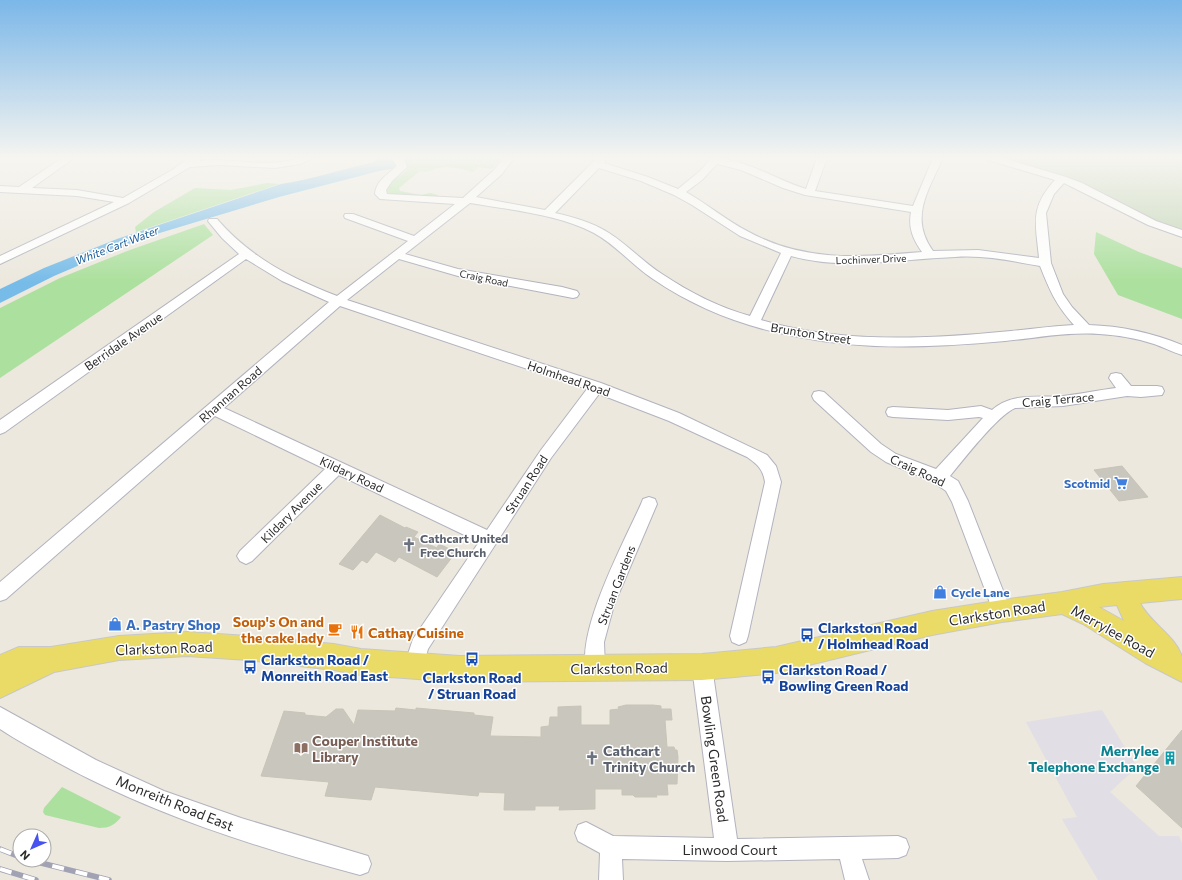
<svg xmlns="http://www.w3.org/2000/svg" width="1182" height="880" font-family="Commissioner,sans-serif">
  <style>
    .industrial { fill: #e1dee5 }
    .green { fill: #ace09e }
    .cemetery { fill: #c2d5b6 }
    .water { fill: #77bce9 }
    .building { fill: #c8c6bd; stroke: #c8c4b8 }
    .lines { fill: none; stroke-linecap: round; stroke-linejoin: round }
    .minor-casing { stroke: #b2b3be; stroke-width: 2 }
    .major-casing { stroke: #c8c8c8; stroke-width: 2 }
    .minor { fill: #fff; fill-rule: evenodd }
    .major { fill: #eadb66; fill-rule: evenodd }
    .rail-casing { stroke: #a1a2b4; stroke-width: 5.5 }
    .rail { stroke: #fff; stroke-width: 4; stroke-dasharray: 12; stroke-linecap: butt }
    .labels { text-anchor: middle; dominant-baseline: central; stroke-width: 3; stroke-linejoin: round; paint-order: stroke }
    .far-street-label { font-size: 10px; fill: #2b2b2b; stroke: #fff }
    .far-water-label { font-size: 11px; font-style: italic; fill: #155996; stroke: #fff }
    .street-label { font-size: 12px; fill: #2b2b2b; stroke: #fff }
    .shop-label { font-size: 12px; font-weight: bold; fill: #366cbe; stroke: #fff; text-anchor: end }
    .worship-label { font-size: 12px; font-weight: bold; fill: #5b616d; stroke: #fff; text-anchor: start }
    .near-street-label { font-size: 14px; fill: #2b2b2b; stroke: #fff }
    .near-food-label { font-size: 14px; font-weight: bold; fill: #c56008; stroke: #fff; text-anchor: end }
    .near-shop-label { font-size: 14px; font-weight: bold; fill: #366cbe; stroke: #fff; text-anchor: start }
    .near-transit-label { font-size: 14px; font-weight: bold; fill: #164399; stroke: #fff; text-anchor: start }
    .near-education-label { font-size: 14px; font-weight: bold; fill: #785e54; stroke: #fff; text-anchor: start }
    .near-worship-label { font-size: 14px; font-weight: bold; fill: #5b616d; stroke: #fff; text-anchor: start }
    .near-culture-label { font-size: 14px; font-weight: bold; fill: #0d838f; stroke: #fff; text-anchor: end }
  </style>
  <rect width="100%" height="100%" fill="#ece8de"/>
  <!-- industrial -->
  <path class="industrial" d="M1102 710 1137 767 1110 792 1159 836H1179L1182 843V880H1098L1063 821 1062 819 1077 817 1026 722Z"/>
  <!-- green -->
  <g class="green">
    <path d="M401 158H501L492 169 478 167 473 172C462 169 449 165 438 168 431 170 429 173 420 171L399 188 400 191 421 195 430 193 438 195 437 197 391 194 387 192 388 185 407 170V167Z"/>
    <path d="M267 183 279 184 136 232 135 227 154 212 195 188 231 190Z"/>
    <path d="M204 224 213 235 0 378V308L60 278 127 251Z"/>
    <path d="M1096 232 1139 252 1182 268V319L1118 295 1094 254Z"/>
    <path d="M62 787 121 817C115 825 109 828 99 828L45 815 43 812 44 808Z"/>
  </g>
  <!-- cemetery -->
  <path class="cemetery" d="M1000 158H1182V231L1147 218 1092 188Z"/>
  <!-- water -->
  <path class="water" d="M377 158H421L399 165 396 168 379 171 279 197 143 238 54 276 0 303V289L44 268 117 239 281 184C313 179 343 169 374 162Z"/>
  <!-- building -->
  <g class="building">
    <path d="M1122 466 1148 497 1119 501 1094 470Z"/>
    <path d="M380 515 405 528 406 527 418 532 414 537 437 548 439 544 456 552 437 577 399 557 395 562 376 552 367 563 362 560 353 570 339 564Z"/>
    <path d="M626 705H653L661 706V709H671L672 720H665L667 747H674L675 750H677L678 757 677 784H667L668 795H656L657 797H635L633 795H622V789H595V809L559 810 560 806H535V810H504L505 793 479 792 478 796 375 787 371 800 325 796 329 782 261 776 284 711 305 713V715L326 717 336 709H343L354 725 358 710 395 711 396 708 416 710V708L474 713V715L493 717 490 736 541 737V727L549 726 550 717H558V707L581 706V725H610V710L619 709 618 707Z"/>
    <path d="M1182 730V828L1136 786Z"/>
  </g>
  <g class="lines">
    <!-- minor casing -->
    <g class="minor-casing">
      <g id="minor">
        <path d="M62 158H74L32 188 77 190 123 198 172 170 189 158H201L199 161C222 158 244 163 267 163 282 163 297 158 313 158L300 164 275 168 219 165 190 167 129 203 0 264V256L114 202 77 196 0 192V186L19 187Z"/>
        <path d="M392 158H403L407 167 392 181 386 190 387 194 463 198 494 170 504 158H514L502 174 476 197 545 210 597 158H608L604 163 648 177 678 189 700 171 711 158C744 158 775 179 806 189L817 158H827L815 191 913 206 933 158H943C928 191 909 218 933 251L978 250 1039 258C1036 224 1029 208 1055 180L988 160 986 158H1003L1066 177 1082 183 1156 221 1182 230V237L1148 225 1064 183 1054 194 1046 213 1051 263 1063 294 1072 307 1089 325C1121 326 1153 333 1182 345V355C1172 352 1163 347 1154 344 1136 338 1117 335 1099 334 1067 332 1036 338 1005 341 936 347 867 351 799 337 747 328 697 309 653 279 632 265 616 245 594 233 557 214 511 210 470 203L405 254 458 269 562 287 577 291 579 294 577 297 573 298 458 276 399 259 347 300 601 383 679 413 767 455 776 466 781 482 748 636 746 642 739 645 732 642 730 636 765 482C763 469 757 464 747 457L669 421 599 394 551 458 428 649 421 673 414 676 407 673 404 666 413 639 479 542 339 475 252 561 246 564 240 561 237 556 240 551 325 469 215 416 6 599 0 601V582L329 302 282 281 246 259 5 432 0 434V420L239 254 222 238 208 221 209 219H217C251 258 289 277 337 296L408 241 345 218 344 216 345 214H353L414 236 455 204 380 199 375 194C376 181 388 174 397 166ZM717 164 741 170 783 188 805 195 911 212C908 228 913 239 922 252 860 257 805 263 747 231 726 220 707 204 686 192L702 180ZM599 168 641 181 674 195 692 205 740 236 781 253 750 316C718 307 689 292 662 274 643 262 628 245 609 233 592 222 573 217 555 213ZM791 256C845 271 900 259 955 257 984 255 1012 261 1040 266 1050 291 1056 305 1074 325 1053 326 1032 329 1011 331 928 339 841 344 761 320ZM340 306 587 389 541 450 487 530 224 408Z"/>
        <path d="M1116 373 1121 374 1131 386H1157L1162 387 1164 391 1162 395 1141 397 1127 396 1063 406 1015 408C997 416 964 459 950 476L958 481 968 501 1011 611 1008 617 1002 620 996 617 993 611 952 502 946 491 933 482 886 462 871 452 814 400 812 396 814 392 819 391 824 392 881 444 896 454 936 469 983 418 979 417 948 420 893 417 888 416 886 412 888 408 893 407 948 410 981 406 992 410C1012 392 1038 398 1063 396 1081 394 1099 390 1116 388L1109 378 1111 374Z"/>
        <path d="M649 497 655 499 657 504 614 605 604 642 605 669 602 676 595 679 588 676C572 638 624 542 641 504L643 499Z"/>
        <path d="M702 657 709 660 712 667 737 839 898 836 906 839 909 847 906 855 898 858 862 859 869 880H845L840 859 727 861 622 859 623 880H599L600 853 578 841 575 833 578 825 586 822 613 836 714 838 692 667 695 660Z"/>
        <path d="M0 707 96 760 164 791 241 818 368 856 371 864 368 872 360 875C255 847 151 814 55 761 37 751 18 741 0 729Z"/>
      </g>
    </g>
    <!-- major casing -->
    <g class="major-casing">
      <path id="major" d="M1182 577V599L1140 603C1150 623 1176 636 1182 657 1182 664 1182 674 1182 682L1145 663 1083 624 1062 614 1002 622 932 635 776 673 702 680 460 682 361 675 334 670 248 660 187 656 119 660 54 672 0 698V655L19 647H51L119 636 187 632 248 636 334 644 361 649 460 656 702 654 776 647 932 611 1002 600 1062 592 1103 584ZM1117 605 1124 621 1099 607Z"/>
    </g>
    <!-- minor -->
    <use href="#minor" class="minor"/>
    <!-- major -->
    <use href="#major" class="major"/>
    <!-- rail casing -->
    <g class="rail-casing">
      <g id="rail">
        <path d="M0 849 20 857"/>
        <path d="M29 860 109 880"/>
        <path d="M0 869 36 880"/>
      </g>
    </g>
    <!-- rail -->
    <use href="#rail" class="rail"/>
  </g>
  <!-- sky -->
  <linearGradient id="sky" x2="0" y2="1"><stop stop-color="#7bb7e8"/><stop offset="0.56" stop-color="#f6f5f0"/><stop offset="1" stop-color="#f6f5f0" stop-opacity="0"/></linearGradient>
  <rect width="1182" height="282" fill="url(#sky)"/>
  <!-- icons -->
  <defs>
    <g id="supermarket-bare" transform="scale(1.08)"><path d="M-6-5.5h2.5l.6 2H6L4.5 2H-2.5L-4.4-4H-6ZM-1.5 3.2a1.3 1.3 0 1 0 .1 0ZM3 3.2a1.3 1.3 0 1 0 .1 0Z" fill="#3f7fe0" stroke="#fff" stroke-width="2.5" paint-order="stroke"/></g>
    <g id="church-bare" transform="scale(1.08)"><path d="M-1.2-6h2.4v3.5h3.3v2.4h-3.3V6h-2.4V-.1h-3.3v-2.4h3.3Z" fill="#6b7280" stroke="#fff" stroke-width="2.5" paint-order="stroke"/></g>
    <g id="shop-bare" transform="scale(1.08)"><path d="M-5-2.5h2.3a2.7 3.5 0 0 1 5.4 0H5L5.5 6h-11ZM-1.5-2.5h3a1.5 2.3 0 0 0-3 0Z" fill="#3f7fe0" stroke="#fff" stroke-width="2.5" paint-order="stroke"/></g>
    <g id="cafe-bare" transform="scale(1.08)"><path d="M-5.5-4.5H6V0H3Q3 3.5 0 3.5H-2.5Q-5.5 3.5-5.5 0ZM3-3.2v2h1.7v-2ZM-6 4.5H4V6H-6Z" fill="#e8710a" stroke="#fff" stroke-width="2.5" paint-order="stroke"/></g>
    <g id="restaurant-bare" transform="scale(1.08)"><path d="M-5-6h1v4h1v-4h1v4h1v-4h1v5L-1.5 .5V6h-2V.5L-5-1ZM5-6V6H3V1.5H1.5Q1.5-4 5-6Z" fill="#e8710a" stroke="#fff" stroke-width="2.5" paint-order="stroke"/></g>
    <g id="bus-bare" transform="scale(1.08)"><path d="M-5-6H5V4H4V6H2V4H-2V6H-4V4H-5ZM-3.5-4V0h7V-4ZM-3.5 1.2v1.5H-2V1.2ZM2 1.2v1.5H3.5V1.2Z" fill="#1a4fb4" stroke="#fff" stroke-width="2.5" paint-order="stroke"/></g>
    <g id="library-bare" transform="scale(1.08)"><path d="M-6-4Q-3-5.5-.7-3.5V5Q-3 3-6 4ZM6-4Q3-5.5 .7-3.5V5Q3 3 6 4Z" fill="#8d6e63" stroke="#fff" stroke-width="2.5" paint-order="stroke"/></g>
    <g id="building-bare" transform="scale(1.08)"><path d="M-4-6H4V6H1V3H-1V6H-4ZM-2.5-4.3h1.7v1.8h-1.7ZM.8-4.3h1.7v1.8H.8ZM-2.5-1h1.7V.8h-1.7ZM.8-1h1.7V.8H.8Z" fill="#0f9aa8" stroke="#fff" stroke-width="2.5" paint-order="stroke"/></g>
  </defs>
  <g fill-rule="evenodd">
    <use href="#supermarket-bare" x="1121" y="483"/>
    <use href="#church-bare" x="409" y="545"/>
    <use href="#shop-bare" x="940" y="592"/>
    <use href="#shop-bare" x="115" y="624"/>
    <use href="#cafe-bare" x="335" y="629"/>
    <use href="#restaurant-bare" x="357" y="632"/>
    <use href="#bus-bare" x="807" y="635"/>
    <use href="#bus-bare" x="472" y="659"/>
    <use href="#bus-bare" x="250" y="667"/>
    <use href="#bus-bare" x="768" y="677"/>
    <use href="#library-bare" x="301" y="748"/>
    <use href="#church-bare" x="592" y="758"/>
    <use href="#building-bare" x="1170" y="758"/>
  </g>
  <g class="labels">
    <!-- far-street labels -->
    <g class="far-street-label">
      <text transform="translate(871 259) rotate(-2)">Lochinver Drive</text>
      <text transform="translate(484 278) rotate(12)">Craig Road</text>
    </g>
    <!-- far-water labels -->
    <g class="far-water-label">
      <text transform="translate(117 245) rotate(-21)">White Cart Water</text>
    </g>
    <!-- street labels -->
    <g class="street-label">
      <text transform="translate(811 333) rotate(9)">Brunton Street</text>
      <text transform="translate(123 341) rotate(-35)">Berridale Avenue</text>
      <text transform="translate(569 378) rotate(19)">Holmhead Road</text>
      <text transform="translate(230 394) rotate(-41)">Rhannan Road</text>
      <text transform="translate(1058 399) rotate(-5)">Craig Terrace</text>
      <text transform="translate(918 470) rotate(25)">Craig Road</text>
      <text transform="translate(352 474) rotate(25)">Kildary Road</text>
      <text transform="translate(526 484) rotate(-57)">Struan Road</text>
      <text transform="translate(291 512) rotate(-45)">Kildary Avenue</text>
      <text transform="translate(616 585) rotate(-69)">Struan Gardens</text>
    </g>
    <!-- shop labels -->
    <g class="shop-label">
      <text x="1110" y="483">Scotmid</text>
      <text x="951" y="592" text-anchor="start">Cycle Lane</text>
    </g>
    <!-- worship labels -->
    <g class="worship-label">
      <text x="420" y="538">Cathcart United<tspan x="420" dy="14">Free Church</tspan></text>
    </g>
    <!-- near-street labels -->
    <g class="near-street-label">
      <text transform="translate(997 613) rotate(-9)">Clarkston Road</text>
      <text transform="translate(1113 631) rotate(29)">Merrylee Road</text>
      <text transform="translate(164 648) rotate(-2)">Clarkston Road</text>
      <text transform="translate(619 668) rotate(-1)">Clarkston Road</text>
      <text transform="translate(715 759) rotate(82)">Bowling Green Road</text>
      <text transform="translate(175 803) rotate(22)">Monreith Road East</text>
      <text x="730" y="849">Linwood Court</text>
    </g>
    <!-- near-food labels -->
    <g class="near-food-label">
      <text x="324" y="621">Soup's On and<tspan x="324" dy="16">the cake lady</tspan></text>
      <text x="368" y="632" text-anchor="start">Cathay Cuisine</text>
    </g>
    <!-- near-shop labels -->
    <g class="near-shop-label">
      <text x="126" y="624">A. Pastry Shop</text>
    </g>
    <!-- near-transit labels -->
    <g class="near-transit-label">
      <text x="818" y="627">Clarkston Road<tspan x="818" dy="16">/ Holmhead Road</tspan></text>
      <text x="261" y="659">Clarkston Road /<tspan x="261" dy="16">Monreith Road East</tspan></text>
      <text x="779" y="669">Clarkston Road /<tspan x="779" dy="16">Bowling Green Road</tspan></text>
      <text x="472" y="677" text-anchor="middle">Clarkston Road<tspan x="472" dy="16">/ Struan Road</tspan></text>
    </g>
    <!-- near-education labels -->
    <g class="near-education-label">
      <text x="312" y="740">Couper Institute<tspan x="312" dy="16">Library</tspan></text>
    </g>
    <!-- near-worship labels -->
    <g class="near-worship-label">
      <text x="603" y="750">Cathcart<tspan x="603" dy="16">Trinity Church</tspan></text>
    </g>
    <!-- near-culture labels -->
    <g class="near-culture-label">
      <text x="1159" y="750">Merrylee<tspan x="1159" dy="16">Telephone Exchange</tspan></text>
    </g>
  </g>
  <!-- north arrow -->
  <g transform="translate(32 848) rotate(225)"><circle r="19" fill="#ffffff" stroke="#aaaaaa"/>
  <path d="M0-3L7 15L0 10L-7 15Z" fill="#4752f0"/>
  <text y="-6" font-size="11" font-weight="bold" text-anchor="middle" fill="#2b2b2b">N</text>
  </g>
</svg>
